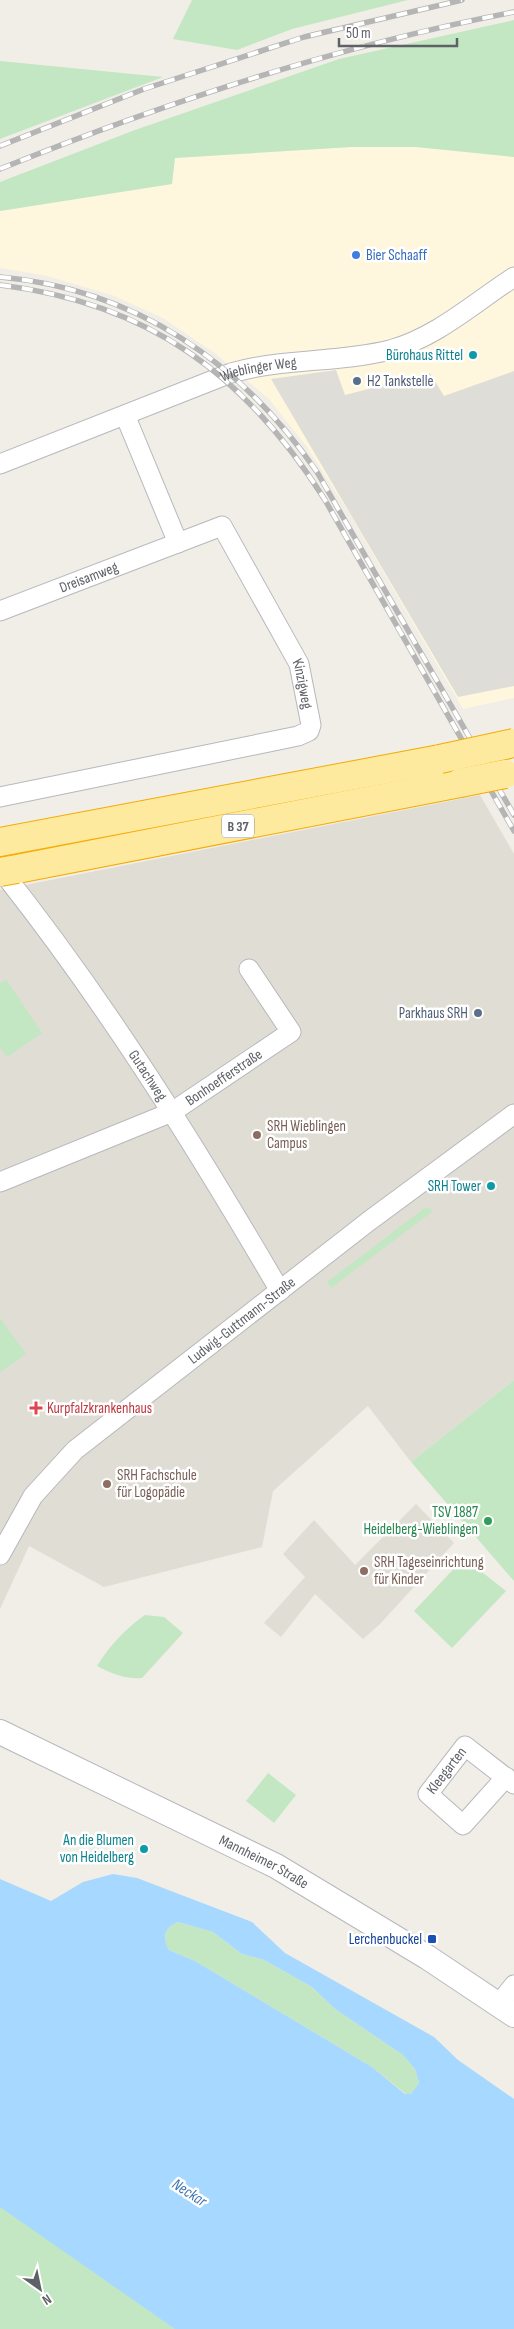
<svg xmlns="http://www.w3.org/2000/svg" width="514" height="2329" font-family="'Sofia Sans Condensed',sans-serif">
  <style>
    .commercial { fill: #fef7dd }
    .industrial { fill: #dfddd8 }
    .education { fill: #e0ddd4 }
    .green { fill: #c3e7c3 }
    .water { fill: #a7d8ff; fill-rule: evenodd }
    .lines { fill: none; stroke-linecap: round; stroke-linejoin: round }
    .minor-casing { stroke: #b6b8bd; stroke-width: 21 }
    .tertiary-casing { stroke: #b6b8bd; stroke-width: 26 }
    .trunk-casing { stroke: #f6aa00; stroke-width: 30 }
    .minor { stroke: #fff; stroke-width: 19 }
    .tertiary { stroke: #fff; stroke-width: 24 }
    .trunk { stroke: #feea9e; stroke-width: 28 }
    .rail-casing { stroke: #b5b5b6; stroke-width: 5.5 }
    .rail { stroke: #fff; stroke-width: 4; stroke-dasharray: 11; stroke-linecap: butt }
    .trunk-bridge-casing { stroke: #f6aa00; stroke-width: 30; stroke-linecap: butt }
    .trunk-bridge { stroke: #feea9e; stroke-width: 28 }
    .shop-dot { fill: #3f7fe0; stroke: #fff; stroke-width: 2 }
    .culture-dot { fill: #0f9aa8; stroke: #fff; stroke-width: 2 }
    .service-dot { fill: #5c6f8a; stroke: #fff; stroke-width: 2 }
    .education-dot { fill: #8d6e63; stroke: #fff; stroke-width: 2 }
    .health-dot { fill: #e0444e; stroke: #fff; stroke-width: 2 }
    .leisure-dot { fill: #2e9e5b; stroke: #fff; stroke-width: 2 }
    .transit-dot { fill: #1a4fb4; stroke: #fff; stroke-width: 2 }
    .labels { text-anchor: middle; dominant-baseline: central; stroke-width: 5; stroke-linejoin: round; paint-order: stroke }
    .shield { fill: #fff; stroke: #8e9094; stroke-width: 1 }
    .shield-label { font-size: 14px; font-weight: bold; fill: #5e6166 }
    .shop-label { font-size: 15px; fill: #366cbe; stroke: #fff; text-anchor: start }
    .culture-label { font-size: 15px; fill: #0d838f; stroke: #fff; text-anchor: end }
    .street-label { font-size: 15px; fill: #5e6166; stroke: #fff }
    .service-label { font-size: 15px; fill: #4e5e75; stroke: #fff; text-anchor: start }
    .education-label { font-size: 15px; fill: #785e54; stroke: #fff; text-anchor: start }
    .health-label { font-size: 15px; fill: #be3a42; stroke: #fff; text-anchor: start }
    .leisure-label { font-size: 15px; fill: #27864d; stroke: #fff; text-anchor: end }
    .transit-label { font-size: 15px; fill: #164399; stroke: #fff; text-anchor: end }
    .water-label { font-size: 16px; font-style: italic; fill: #4278b3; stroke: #fff }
  </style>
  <rect width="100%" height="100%" fill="#f0eee6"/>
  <!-- commercial -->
  <path class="commercial" d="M351 147H416L514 157V698L463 709 348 511 307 447 269 399 216 354 163 318 112 295 43 275 0 268V211L171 184 175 158Z"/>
  <!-- industrial -->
  <path class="industrial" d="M336 370 345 395 430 373 444 396 514 371V686L458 697 271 379Z"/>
  <!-- education -->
  <g class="education">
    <path d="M480 795 514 854V1380L411 1462 368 1406 273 1491 262 1547 104 1587 29 1546 0 1609V890Z"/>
    <path d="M416 1504 454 1543 380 1624 363 1639 315 1594 281 1637 264 1623 305 1577 283 1554 314 1520 355 1565Z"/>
  </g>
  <!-- green -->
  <g class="green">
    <path d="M192 0H408L292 29 237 50 173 39Z"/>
    <path d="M514 20V157L416 147H351L175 158 172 184 0 211V182L135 130 339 59Z"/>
    <path d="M0 61 163 77 0 139Z"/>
    <path d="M6 979 42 1033 7 1057 0 1047V983Z"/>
    <path d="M426 1207 433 1211 331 1288 327 1282Z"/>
    <path d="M0 1318 26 1354 0 1372Z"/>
    <path d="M514 1380V1581L411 1462Z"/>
    <path d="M464 1558 506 1591 452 1648 414 1611Z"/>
    <path d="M145 1615 164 1617 183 1633 142 1678C125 1679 112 1674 97 1666 111 1644 124 1630 145 1615Z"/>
    <path d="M268 1773 296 1795 274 1823 246 1801Z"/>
    <path d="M178 1922 213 1932 242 1954 264 1960 312 1987 335 2009 403 2055 415 2069 419 2083 411 2094H406L372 2067 195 1961 169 1950C162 1937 164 1928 178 1922Z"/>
    <path d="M0 2037 411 2329H0Z"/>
  </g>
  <!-- water -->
  <path class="water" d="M113 1874 137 1878 252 1922 285 1953 434 2037 458 2060 514 2099V2329H175L0 2207V1879L51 1901 83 1882ZM178 1922 213 1932 242 1954 264 1960 312 1987 335 2009 403 2055 415 2069 419 2083 411 2094H405L372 2067 195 1961 169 1950C162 1937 164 1928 178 1922Z"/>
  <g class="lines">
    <!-- minor casing -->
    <g class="minor-casing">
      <g id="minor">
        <path d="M125 415 178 543"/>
        <path id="s1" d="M0 464 231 373C283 358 338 363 390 350 437 337 474 303 514 277"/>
        <path id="s2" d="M0 611 222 526 299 664 311 725 309 731 298 736 0 797"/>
        <path id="s3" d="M0 869C105 1001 195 1145 280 1291"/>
        <path id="s4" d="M0 1182 172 1112 291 1032 249 969"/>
        <path id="s5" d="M0 1555 33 1496 75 1450 369 1221 514 1114"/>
        <path id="s6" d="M506 1777 463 1825 428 1794 465 1746 514 1784"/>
        <path d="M498 2005 514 1985"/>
      </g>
    </g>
    <!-- tertiary casing -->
    <g class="tertiary-casing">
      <g id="tertiary">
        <path id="s7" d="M0 1732 276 1866 427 1957 514 2015"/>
      </g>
    </g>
    <!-- trunk casing -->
    <g class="trunk-casing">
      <g id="trunk">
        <path d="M0 842 440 759"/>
        <path d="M17 869 460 783"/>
      </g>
    </g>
    <!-- minor -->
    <use href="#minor" class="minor"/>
    <!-- tertiary -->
    <use href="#tertiary" class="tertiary"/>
    <!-- trunk -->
    <use href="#trunk" class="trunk"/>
    <!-- rail casing -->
    <g class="rail-casing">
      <g id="rail">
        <path d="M0 146 144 89 304 37 462 0"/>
        <path d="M0 169C166 102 338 46 514 12"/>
        <path d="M0 277C135 289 241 362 317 472L514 815"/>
        <path d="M0 285C149 303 246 375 325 500L514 831"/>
      </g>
    </g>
    <!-- rail -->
    <use href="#rail" class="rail"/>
    <!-- trunk-bridge casing -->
    <g class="trunk-bridge-casing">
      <g id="trunk-bridge">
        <path d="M440 759 514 743"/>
        <path d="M460 783 505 774"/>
        <path d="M0 872 17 869"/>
      </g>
    </g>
    <!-- trunk-bridge -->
    <use href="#trunk-bridge" class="trunk-bridge"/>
  </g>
  <!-- markers -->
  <circle class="shop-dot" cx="356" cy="255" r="5"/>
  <g class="culture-dot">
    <circle cx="473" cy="355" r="5"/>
    <circle cx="491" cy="1186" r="5"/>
    <circle cx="144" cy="1849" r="5"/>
  </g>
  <g class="service-dot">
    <circle cx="357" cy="381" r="5"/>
    <circle cx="478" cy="1013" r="5"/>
  </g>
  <g class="education-dot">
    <circle cx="257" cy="1135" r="5"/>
    <circle cx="107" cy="1484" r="5"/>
    <circle cx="364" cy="1571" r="5"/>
  </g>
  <path class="health-dot" d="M33.5 1400.5h5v5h5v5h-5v5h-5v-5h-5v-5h5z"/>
  <circle class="leisure-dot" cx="488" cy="1521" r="5"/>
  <rect class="transit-dot" x="427" y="1934" width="10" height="10" rx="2.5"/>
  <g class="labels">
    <!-- shield labels -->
    <rect class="shield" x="222" y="814.5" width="32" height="23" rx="4"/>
    <g class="shield-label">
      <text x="238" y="826">B 37</text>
    </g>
    <!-- shop labels -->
    <g class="shop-label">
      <text x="366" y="255">Bier Schaaff</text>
    </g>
    <!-- culture labels -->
    <g class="culture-label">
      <text x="463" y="355">Bürohaus Rittel</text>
      <text x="481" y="1186">SRH Tower</text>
      <text x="134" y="1840">An die Blumen<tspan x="134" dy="17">von Heidelberg</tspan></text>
    </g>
    <!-- street labels -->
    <g class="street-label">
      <text stroke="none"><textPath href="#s1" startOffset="276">Wieblinger Weg</textPath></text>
      <text stroke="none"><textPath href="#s2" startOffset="95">Dreisamweg</textPath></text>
      <text stroke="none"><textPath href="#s2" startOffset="416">Kinzigweg</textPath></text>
      <text stroke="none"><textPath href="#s3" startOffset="254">Gutachweg</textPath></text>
      <text stroke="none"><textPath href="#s4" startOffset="248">Bonhoefferstraße</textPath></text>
      <text stroke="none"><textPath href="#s5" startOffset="341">Ludwig-Guttmann-Straße</textPath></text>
      <text stroke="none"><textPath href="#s6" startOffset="141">Kleegarten</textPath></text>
      <text stroke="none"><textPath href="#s7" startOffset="294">Mannheimer Straße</textPath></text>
    </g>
    <!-- service labels -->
    <g class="service-label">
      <text x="367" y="381">H2 Tankstelle</text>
      <text x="468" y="1013" text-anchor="end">Parkhaus SRH</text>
    </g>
    <!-- education labels -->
    <g class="education-label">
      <text x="267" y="1126">SRH Wieblingen<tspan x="267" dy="17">Campus</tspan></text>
      <text x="117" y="1475">SRH Fachschule<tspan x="117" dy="17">für Logopädie</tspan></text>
      <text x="374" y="1562">SRH Tageseinrichtung<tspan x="374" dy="17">für Kinder</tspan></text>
    </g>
    <!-- health labels -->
    <g class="health-label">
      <text x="47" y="1408">Kurpfalzkrankenhaus</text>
    </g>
    <!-- leisure labels -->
    <g class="leisure-label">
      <text x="478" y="1512">TSV 1887<tspan x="478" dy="17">Heidelberg-Wieblingen</tspan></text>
    </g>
    <!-- transit labels -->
    <g class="transit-label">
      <text x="422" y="1939">Lerchenbuckel</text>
    </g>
    <!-- water labels -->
    <g class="water-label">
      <text transform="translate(189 2193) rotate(33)">Neckar</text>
    </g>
  </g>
  <!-- north arrow -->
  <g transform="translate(40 2289) rotate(147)" stroke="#ffffff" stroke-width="4" paint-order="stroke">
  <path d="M0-4L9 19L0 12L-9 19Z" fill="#5e6166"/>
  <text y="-8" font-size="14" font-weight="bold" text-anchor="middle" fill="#5e6166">N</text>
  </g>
  <!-- scale -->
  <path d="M339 38v8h118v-8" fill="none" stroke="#5e6166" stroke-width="2.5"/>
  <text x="346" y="38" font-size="15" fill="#5e6166" stroke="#ffffff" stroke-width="4" paint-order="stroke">50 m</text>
</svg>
